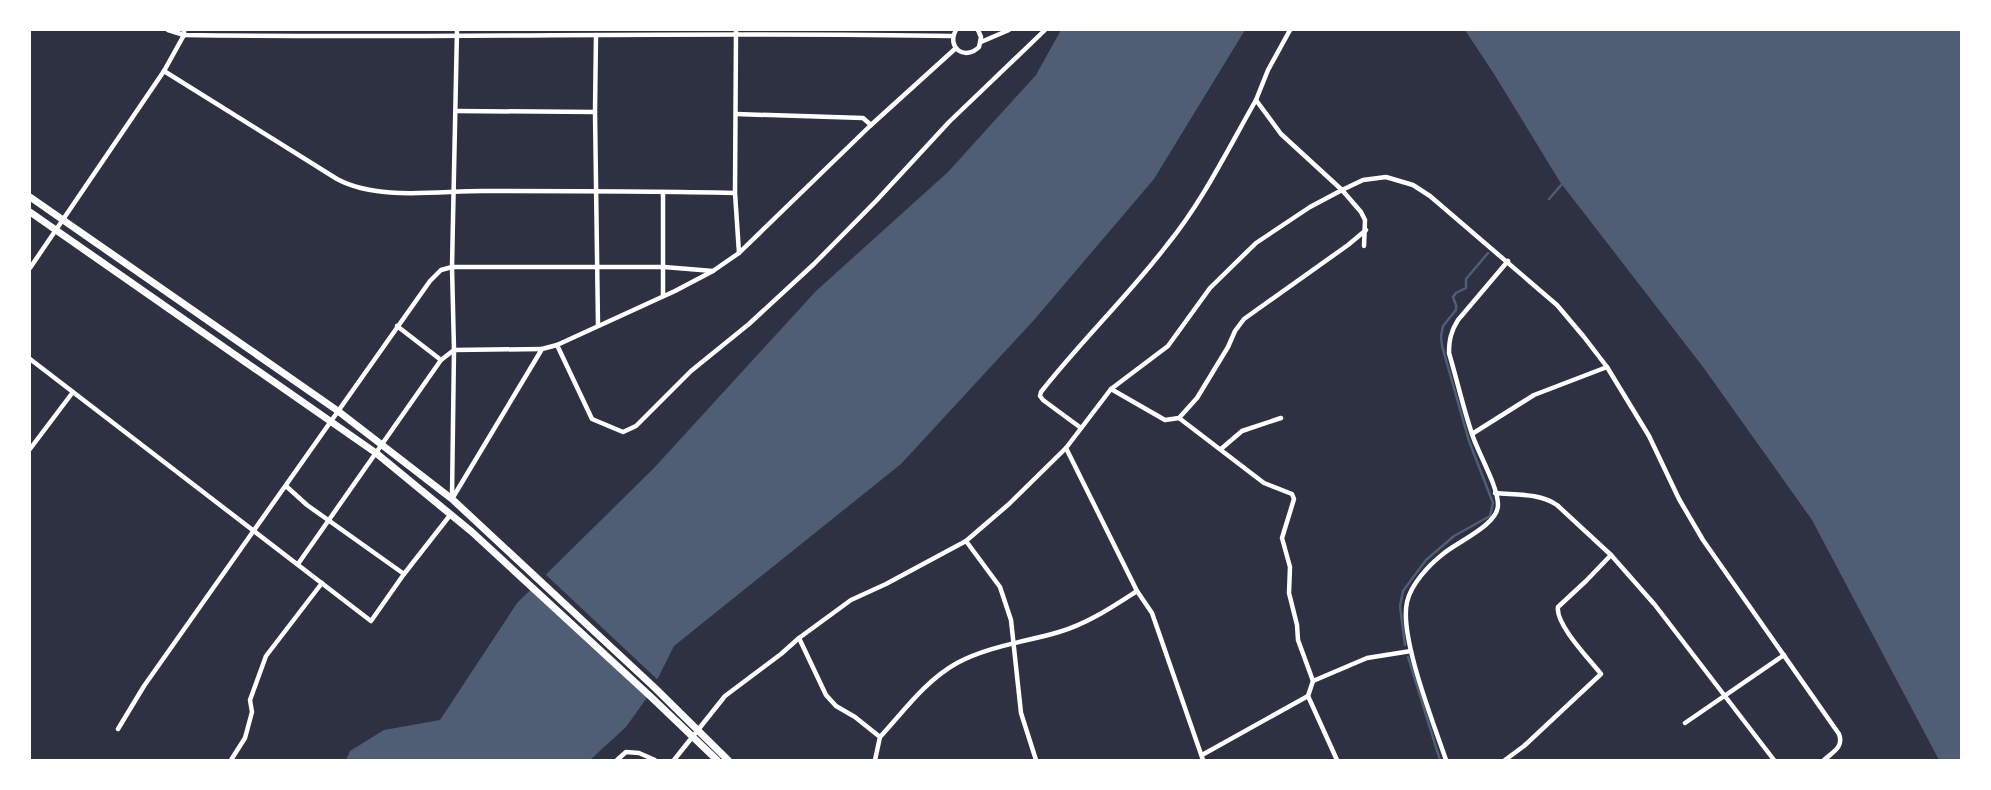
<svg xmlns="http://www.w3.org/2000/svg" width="1991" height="790" font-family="'Golos Text',sans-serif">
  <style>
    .water { fill: #4f5d75 }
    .pier { fill: #2d3142 }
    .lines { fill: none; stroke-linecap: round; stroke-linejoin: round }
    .stream { stroke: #4f5d75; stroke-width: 2.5 }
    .minor { stroke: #fff; stroke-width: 4.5 }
    .trunk { stroke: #fff; stroke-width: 7 }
  </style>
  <rect width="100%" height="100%" fill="#2d3142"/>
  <!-- water -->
  <g class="water">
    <path d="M1061 30H1245L1154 179 1034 320 901 464 674 646 651 692 626 727 590 760H346L350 751 384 730 440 720 517 603 654 468 816 291 948 172 1036 75Z"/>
    <path d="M1465 30H1961V760H1939L1812 520 1703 367 1560 182 1494 74Z"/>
  </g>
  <!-- pier -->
  <path class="pier" d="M544 573 659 681 649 699 530 587Z"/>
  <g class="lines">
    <!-- stream -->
    <g class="stream">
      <path d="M1549 199 1562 184"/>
      <path d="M1405 645 1400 606 1403 591 1426 560 1454 536 1490 516 1493 503 1469 441 1442 346 1441 336 1443 326 1456 310V305L1453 297 1456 293 1466 288V279L1488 253"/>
      <path d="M1408 657 1440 760"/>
    </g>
    <!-- minor -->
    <g class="minor">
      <path d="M168 30 184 35C440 39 696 31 952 36"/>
      <path d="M736 30 735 193 739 253"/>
      <path d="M956 30C946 48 965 61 979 47L981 37 978 30"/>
      <path d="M1290 30 1268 70 1256 100 1281 134 1342 190 1361 212 1365 220 1364 246"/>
      <path d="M596 35 595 112 598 325"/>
      <path d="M981 42 1009 30"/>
      <path d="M164 71 337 179C378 201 437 191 483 191 567 191 651 191 735 193"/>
      <path d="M456 111 595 112"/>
      <path d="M736 114 863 118 871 125"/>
      <path d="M30 268 164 71 184 35V30"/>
      <path d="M663 296V192"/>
      <path d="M397 326 441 360"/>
      <path d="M557 345 592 419 623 432 636 426 691 371 749 324 814 264 876 201 949 122 1045 30"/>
      <path d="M30 359 371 621 404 574 451 514"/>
      <path d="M1111 389 1165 420 1179 418 1197 398 1228 347 1235 331 1244 319 1348 245 1366 230"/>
      <path d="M1179 418 1264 483 1292 494 1294 499 1282 538 1290 567 1289 593 1297 625 1298 640 1313 681 1308 696 1337 760"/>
      <path d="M1081 428 1043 400 1040 396 1041 392C1081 341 1128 296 1167 245 1203 201 1228 149 1256 100"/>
      <path d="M1472 434 1534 395 1607 367"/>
      <path d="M1066 448 1137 591 1152 613 1203 760"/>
      <path d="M30 449 73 392"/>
      <path d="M1221 449 1242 431 1281 418"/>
      <path d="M286 486 307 505 404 574"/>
      <path d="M1495 493C1517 495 1539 493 1557 505L1611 555 1655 605 1774 760"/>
      <path d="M452 497 454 350 452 267 457 30"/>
      <path d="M452 499 542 349 557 345 675 291 713 271 739 253 871 125 956 48"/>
      <path d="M966 541 1000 587 1011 620 1021 713 1036 760"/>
      <path d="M298 564 441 360 454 350 542 349"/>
      <path d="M799 638 826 695 836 706 855 717 880 737 875 760"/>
      <path d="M1313 681 1367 658 1411 651"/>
      <path d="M1685 723 1784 655"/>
      <path d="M118 729 144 686 430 281 441 270 452 267H664L713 271"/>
      <path d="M880 737C904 711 925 681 957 663 989 646 1025 642 1059 632 1087 624 1112 607 1137 591"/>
      <path d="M1202 755 1308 696"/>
      <path d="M231 760 245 738 252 712 250 700 266 656 322 583"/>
      <path d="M617 760 626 752 639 753 655 760"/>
      <path d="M674 760 725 696 781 654 799 638 851 600 886 584 966 541 1009 504 1066 448 1111 389 1168 346 1210 288 1256 243 1310 207 1342 190 1363 180 1386 177 1413 185 1430 196 1557 305 1584 337 1607 367 1649 436 1679 499 1703 540 1839 734C1844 747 1833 752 1824 760"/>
      <path d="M1446 760C1434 724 1399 637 1407 602 1411 584 1429 565 1443 554 1457 542 1498 525 1498 505 1498 486 1478 453 1472 434 1463 407 1457 380 1449 353 1449 340 1451 331 1458 320L1508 261"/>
      <path d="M1505 760 1524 746 1601 674C1590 660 1555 624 1558 607L1586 581 1611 555"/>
    </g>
    <!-- trunk -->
    <g class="trunk">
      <path d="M30 197 338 411 452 499 655 688 728 760"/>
      <path d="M30 212 376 453 472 532 650 696 717 760"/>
    </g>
  </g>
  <!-- border -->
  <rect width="1991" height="790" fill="none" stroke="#ffffff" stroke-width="62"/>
</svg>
